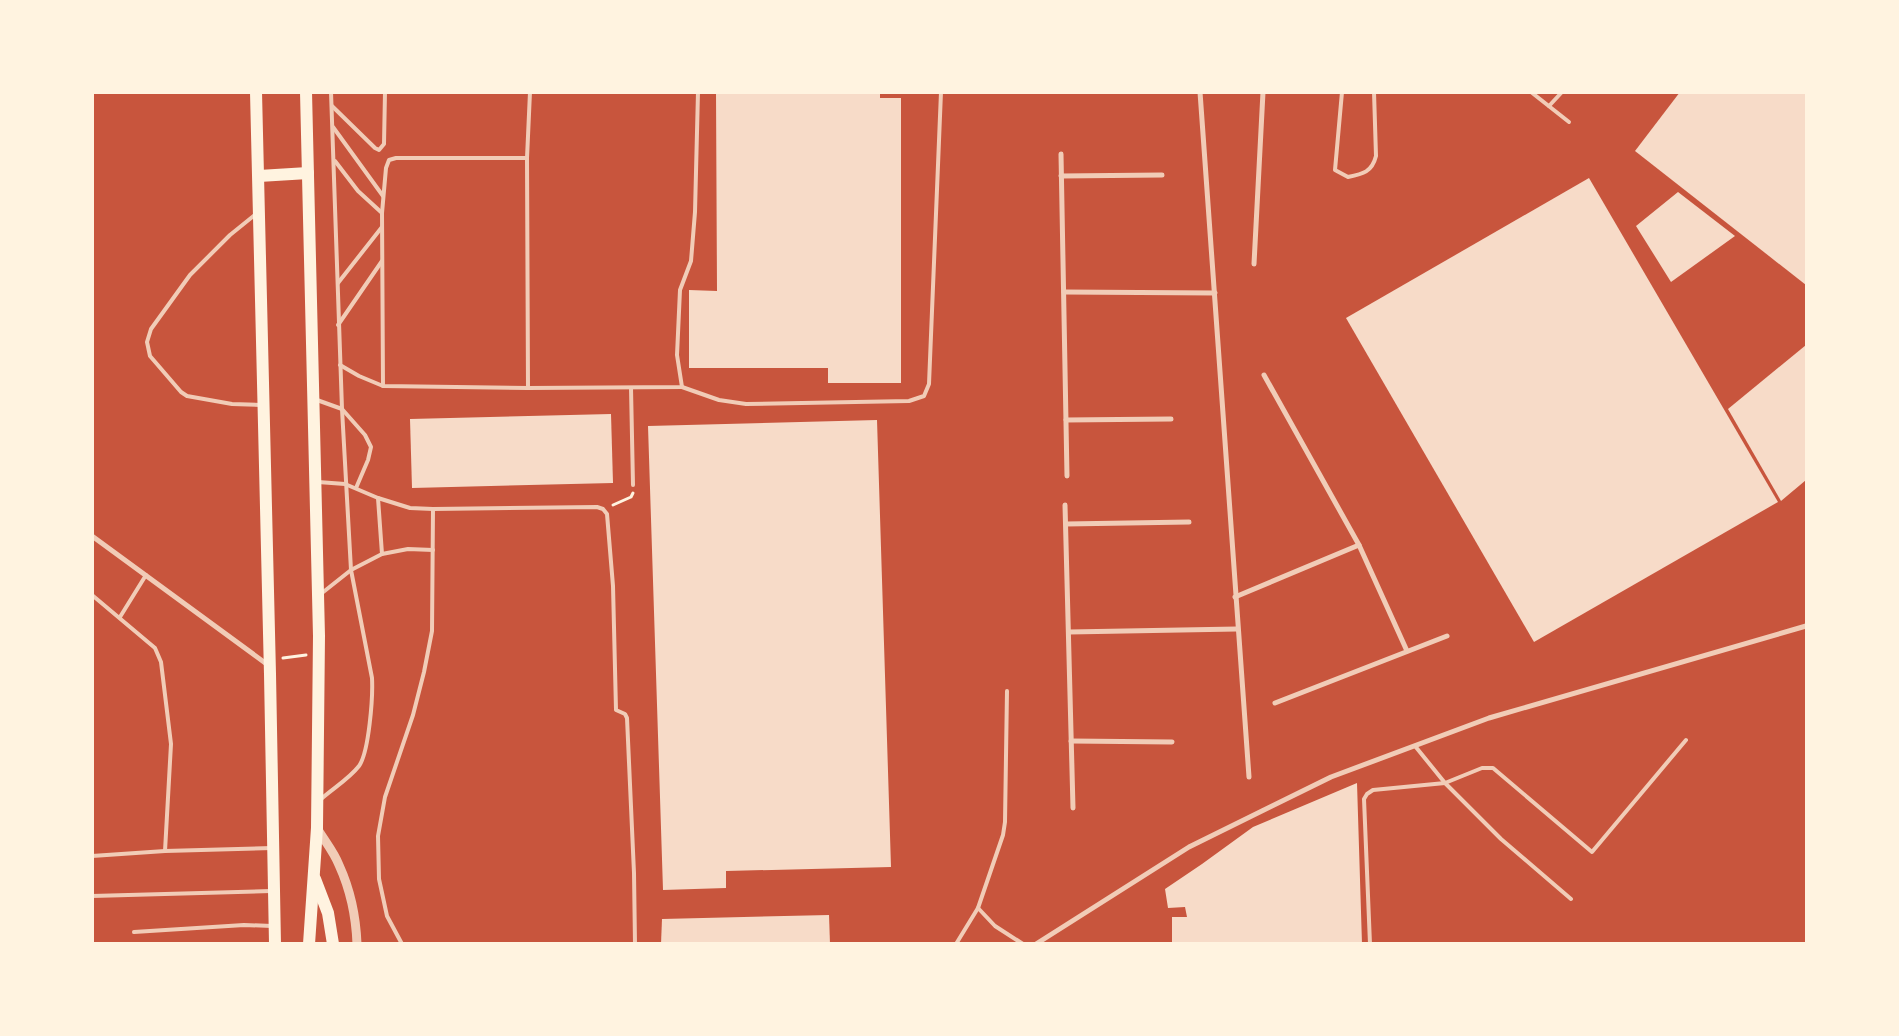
<svg xmlns="http://www.w3.org/2000/svg" width="1899" height="1036" font-family="'Zilla Slab',serif">
  <style>
    .building { fill: #f7dbc8 }
    .lines { fill: none; stroke-linecap: round; stroke-linejoin: round }
    .path { stroke: #fff3e0; stroke-width: 3 }
    .service { stroke: #f1ccb7; stroke-width: 4 }
    .minor { stroke: #f1ccb7; stroke-width: 5 }
    .tertiary { stroke: #f1ccb7; stroke-width: 9 }
    .primary { stroke: #fff3e0; stroke-width: 12 }
  </style>
  <rect width="100%" height="100%" fill="#c8553d"/>
  <!-- building -->
  <g class="building">
    <path d="M716 92H880V98H901V383H828V368H689V290L717 291Z"/>
    <path d="M1680 92H1806V285L1635 151Z"/>
    <path d="M1589 178 1778 502 1534 642 1346 318Z"/>
    <path d="M1678 192 1735 236 1671 282 1636 226Z"/>
    <path d="M1806 345V480L1781 501 1728 409Z"/>
    <path d="M611 414 613 483 412 488 410 419Z"/>
    <path d="M877 420 891 867 726 871V888L663 890 648 426Z"/>
    <path d="M1357 783 1362 944H1172V917H1187L1185 907 1168 908 1165 889 1202 864 1253 827Z"/>
    <path d="M829 915 830 944H661L662 919Z"/>
  </g>
  <g class="lines">
    <!-- path -->
    <g class="path">
      <path d="M613 505 631 497 633 493"/>
      <path d="M283 658 306 655"/>
    </g>
    <!-- service -->
    <g class="service">
      <path d="M1342 92 1335 170 1348 177C1363 174 1372 172 1376 156L1374 92"/>
      <path d="M1531 92 1569 122"/>
      <path d="M332 106 375 148 379 150 384 144 385 92"/>
      <path d="M1549 106 1562 92"/>
      <path d="M333 127 383 196"/>
      <path d="M335 161 358 191 382 213"/>
      <path d="M256 214 230 235 190 275 151 329 147 342 150 356 181 392 187 396 232 404 262 405"/>
      <path d="M338 283 382 227"/>
      <path d="M338 325 382 261"/>
      <path d="M340 365 359 376 383 386 528 388 682 387 677 355 680 290 691 261 695 212 698 92"/>
      <path d="M383 386 382 213 386 168 389 160 396 158H527"/>
      <path d="M682 387 719 400 746 404 909 401 924 396 929 384 941 92"/>
      <path d="M528 388 527 158 530 92"/>
      <path d="M631 388 633 485"/>
      <path d="M317 400 342 409 365 435 371 447 368 460 356 488"/>
      <path d="M318 482 345 484 378 498 410 508 433 509"/>
      <path d="M378 498 382 554"/>
      <path d="M322 593 351 570 342 409 331 92"/>
      <path d="M92 595 155 648 161 662 171 744 165 851"/>
      <path d="M120 617 146 575"/>
      <path d="M1415 746 1445 783 1501 839 1571 899"/>
      <path d="M320 800C332 789 349 779 359 766 369 752 373 697 372 678L351 570 382 554 408 549 433 550"/>
      <path d="M92 856 165 851 272 848"/>
      <path d="M92 896 271 891"/>
      <path d="M978 908 995 926 1023 944"/>
      <path d="M134 932 244 925 272 926"/>
      <path d="M402 944 387 916 379 879 378 836 385 797 413 715 424 672 432 631 433 509 597 507 603 509 607 514 613 586 616 710 625 714 627 718 634 873 635 944"/>
      <path d="M956 944 978 908 1003 835 1005 822 1007 691"/>
      <path d="M1370 944 1364 799 1367 794 1373 790 1445 783 1482 768H1493L1592 852 1686 740"/>
    </g>
    <!-- minor -->
    <g class="minor">
      <path d="M1200 92 1249 777"/>
      <path d="M1061 154 1067 476"/>
      <path d="M1061 176 1162 175"/>
      <path d="M1254 264 1263 92"/>
      <path d="M1064 292 1215 293"/>
      <path d="M1264 375 1359 545 1407 651"/>
      <path d="M1066 420 1171 419"/>
      <path d="M1065 505 1073 808"/>
      <path d="M1066 524 1189 522"/>
      <path d="M92 536 268 665"/>
      <path d="M1235 597 1359 545"/>
      <path d="M1069 632 1237 629"/>
      <path d="M1275 703 1447 636"/>
      <path d="M1071 741 1172 742"/>
      <path d="M1036 944 1189 847 1331 777 1489 718 1806 626"/>
    </g>
    <!-- tertiary -->
    <path class="tertiary" d="M317 828C324 840 334 852 339 865 350 889 356 917 357 944"/>
    <!-- primary -->
    <g class="primary">
      <path d="M256 92 270 674 275 944"/>
      <path d="M306 92 319 636 317 828 309 944"/>
      <path d="M259 176 308 173"/>
      <path d="M315 879 328 913 333 944"/>
    </g>
  </g>
  <!-- border -->
  <rect width="1899" height="1036" fill="none" stroke="#fff3e0" stroke-width="188"/>
</svg>
